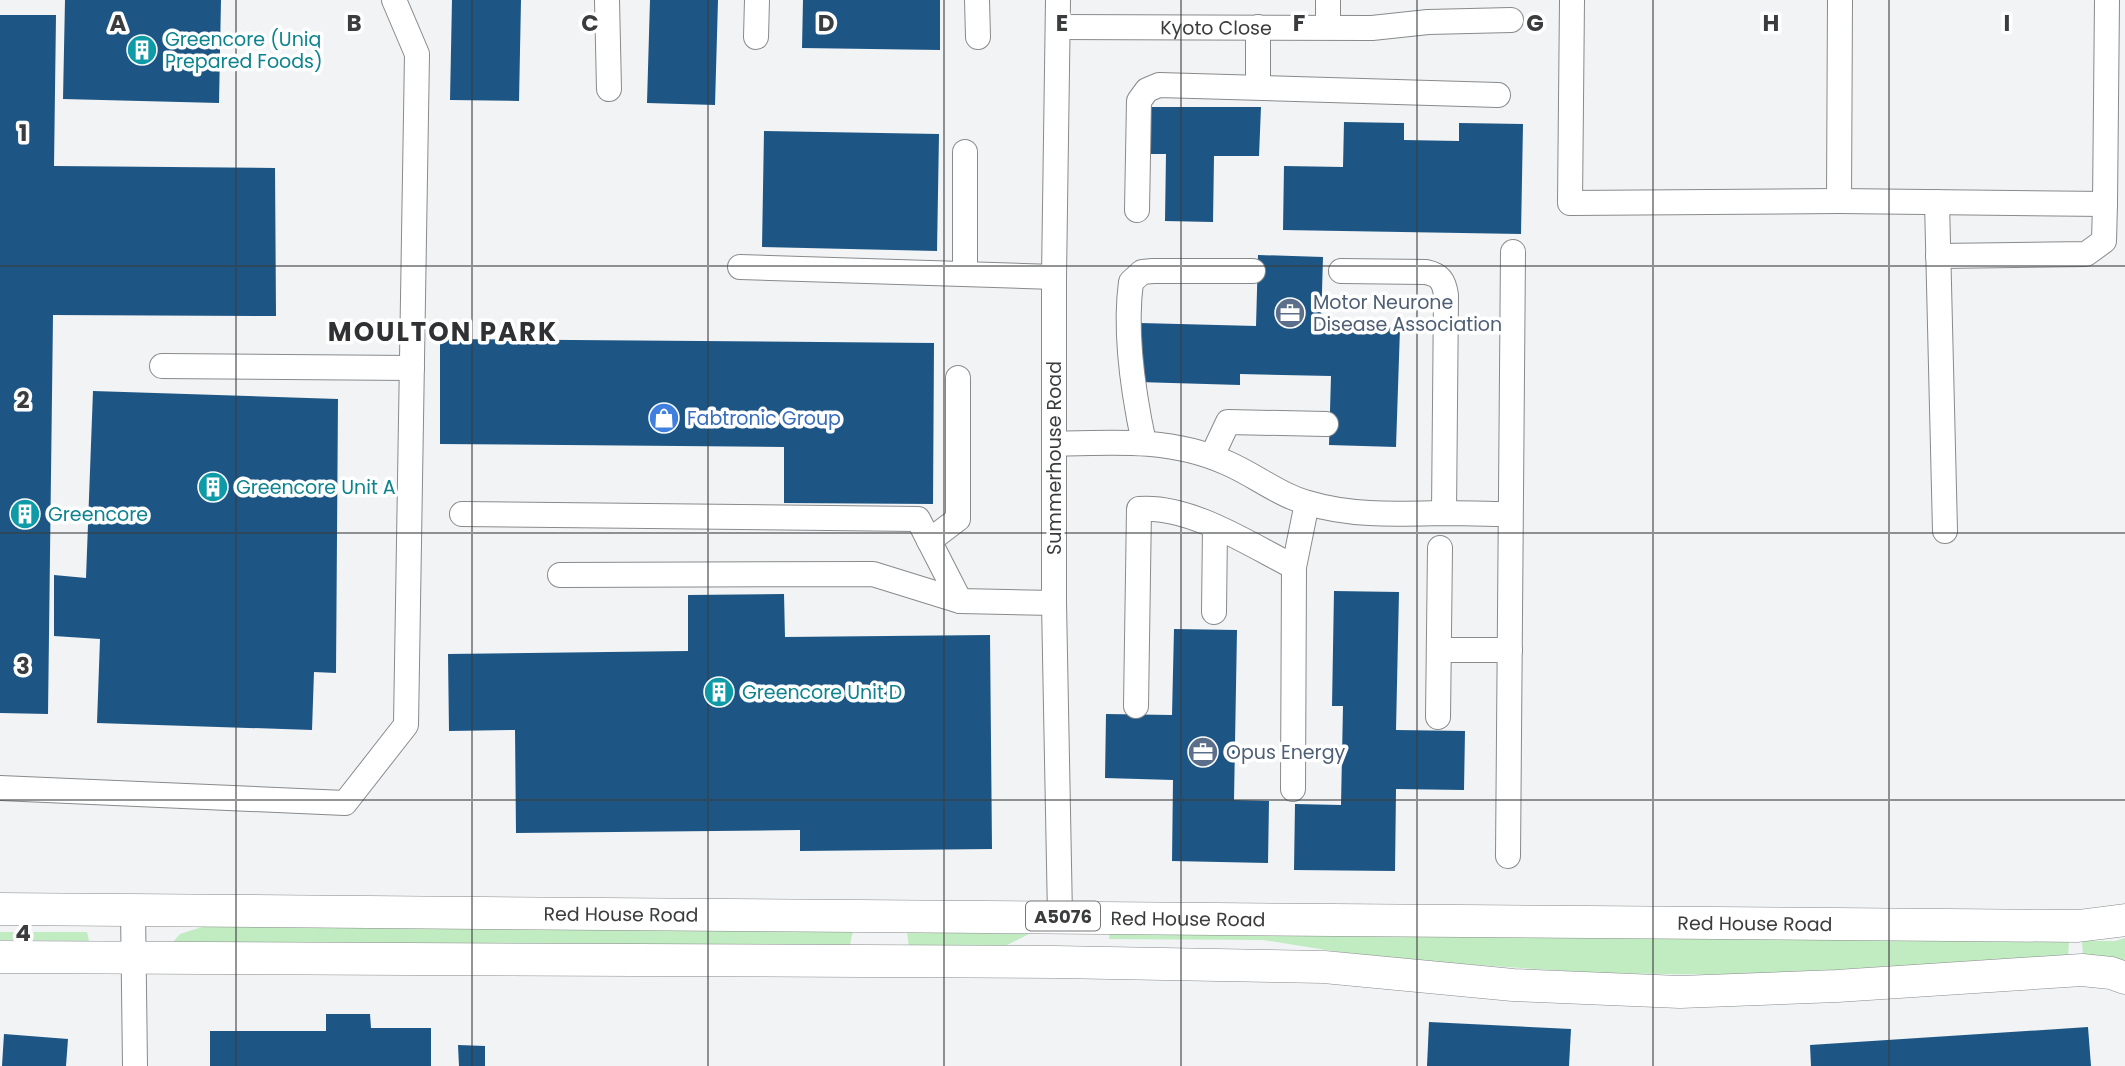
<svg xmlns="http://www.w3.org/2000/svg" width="2125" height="1066" font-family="Poppins,sans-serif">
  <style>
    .green { fill: #c1ebc0 }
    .building { fill: #1d5685 }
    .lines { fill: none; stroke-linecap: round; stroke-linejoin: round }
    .minor-casing { stroke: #888a8c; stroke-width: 26 }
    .major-casing { stroke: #888a8c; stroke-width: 33 }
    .minor { stroke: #fff; stroke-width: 24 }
    .major { stroke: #fff; stroke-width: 32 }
    .grid { fill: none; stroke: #3b3c3d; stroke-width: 2; stroke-opacity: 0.55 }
    .labels { text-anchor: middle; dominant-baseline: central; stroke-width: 7; stroke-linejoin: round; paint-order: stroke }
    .shield { fill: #fff; stroke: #767677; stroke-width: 2 }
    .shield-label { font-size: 18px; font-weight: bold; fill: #3b3c3d }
    .street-label { font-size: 19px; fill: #3b3c3d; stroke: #fff }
    .culture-label { font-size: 19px; fill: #0d838f; stroke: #fff; text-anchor: start }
    .service-label { font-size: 19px; fill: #4e5e75; stroke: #fff; text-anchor: start }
    .shop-label { font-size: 19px; fill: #366cbe; stroke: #fff; text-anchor: start }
    .district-label { font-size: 26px; font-weight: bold; letter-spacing: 2px; fill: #2f3133; stroke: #fff }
    .grid-label { font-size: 23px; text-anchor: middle; font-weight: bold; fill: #3b3c3d; stroke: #fff; stroke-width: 7; stroke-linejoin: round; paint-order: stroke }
  </style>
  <rect width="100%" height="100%" fill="#f1f3f5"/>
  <!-- green -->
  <g class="green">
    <path d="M417 926 853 931 850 945 652 946 173 942 180 934 202 927Z"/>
    <path d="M0 932H87L89 941 0 940Z"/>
    <path d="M907 932 1029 934 997 950 909 948Z"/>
    <path d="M1110 933 2069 941 2068 956 1925 966 1734 975 1597 973 1383 959 1263 940 1109 939Z"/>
    <path d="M2125 938V962L2083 956 2082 941H2115Z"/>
  </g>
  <!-- building -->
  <g class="building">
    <path d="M65 0H221L219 103 63 99Z"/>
    <path d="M452 0H521L519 101 450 100Z"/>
    <path d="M650 0H718L715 105 647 103Z"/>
    <path d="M803 0H940V50L802 48Z"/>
    <path d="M0 15H56L54 166 275 168 276 316 53 315 48 714 0 713Z"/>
    <path d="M1147 107H1261L1259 156H1214L1213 222 1165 221 1166 154H1147Z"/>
    <path d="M1344 122 1404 123V140L1459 141V123L1523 124 1521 234 1283 230 1284 166 1343 167Z"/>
    <path d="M764 131 939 134 937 251 762 247Z"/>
    <path d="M1258 255 1323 257 1321 326 1400 328 1396 447 1329 445 1331 376 1240 374V385L1138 382 1140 323 1256 326Z"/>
    <path d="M440 339 934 343 933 504 784 503V447L440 444Z"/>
    <path d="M93 391 338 399 336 673 314 672 312 730 97 723 100 639 54 636V575L86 578Z"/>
    <path d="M1334 591 1399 592 1396 730 1465 731 1464 790 1396 789 1395 871 1294 870 1295 804 1341 805 1343 706H1332Z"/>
    <path d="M784 594 785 637 990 635 992 849 800 851V830L516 833 515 730 449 731 448 654 688 651V595Z"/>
    <path d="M1174 629 1237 630 1234 800 1269 801 1268 863 1172 861 1173 780 1105 778 1106 714 1172 715Z"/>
    <path d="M326 1014H370L371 1028H431V1066H210V1031H326Z"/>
    <path d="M1429 1022 1571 1029 1569 1066H1427Z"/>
    <path d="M2088 1027 2091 1066H1811L1810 1045Z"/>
    <path d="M4 1034 68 1039 66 1066H2Z"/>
    <path d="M458 1045 485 1046V1066H459Z"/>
  </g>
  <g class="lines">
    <!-- minor casing -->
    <g class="minor-casing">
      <g id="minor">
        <path d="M607 0 609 89"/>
        <path d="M977 0 978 37"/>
        <path d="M1058 0 1054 277V603L1060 916"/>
        <path d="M1328 0V27"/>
        <path d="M1572 0 1570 203 1839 201 2105 204 2107 0"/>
        <path id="s1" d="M1058 27 1372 28 1428 22 1511 20"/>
        <path d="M1258 27V87"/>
        <path d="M756 37 757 0"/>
        <path d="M965 152V274"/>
        <path d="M1839 201 1840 0"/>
        <path d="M1937 202 1945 531"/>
        <path d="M1137 210 1139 101 1147 90 1159 85 1498 95"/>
        <path d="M1938 256 2086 254 2104 241 2105 204"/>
        <path d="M740 267 1054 277"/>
        <path d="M1341 271 1426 272C1440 275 1444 281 1446 295L1444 513"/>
        <path d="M162 366 412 368"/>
        <path d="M1144 443C1133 392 1124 334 1131 282L1142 272 1153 271H1253"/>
        <path d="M1054 444C1114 442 1172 438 1227 463 1255 475 1279 495 1308 503 1351 516 1396 514 1440 513 1463 513 1487 514 1510 514"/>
        <path d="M1212 456 1228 422 1326 424"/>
        <path d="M462 514 918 519 960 601"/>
        <path d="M929 541 958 519V378"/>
        <path d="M560 575 873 574 960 601 1054 603"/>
        <path d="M1214 612 1215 528"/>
        <path d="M1439 650H1510"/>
        <path d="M1136 706 1139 509C1190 505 1249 544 1294 567"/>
        <path d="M1438 717 1440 548"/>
        <path d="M0 788 345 803 406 725 417 54 394 0"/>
        <path d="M1293 789 1294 567 1307 503"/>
        <path d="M1508 856 1513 252"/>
        <path d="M133 910 135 1066"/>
      </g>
    </g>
    <!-- major casing -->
    <g class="major-casing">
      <g id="major">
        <path id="s2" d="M0 909 2078 926 2125 920"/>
        <path d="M0 957 1055 962 1324 967 1513 985 1680 992 1837 986 2082 970 2111 973 2125 978"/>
      </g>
    </g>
    <!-- minor -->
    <use href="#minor" class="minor"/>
    <!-- major -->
    <use href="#major" class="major"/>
  </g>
  <!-- grid -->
  <path class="grid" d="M236 0V1066M472 0V1066M708 0V1066M944 0V1066M1181 0V1066M1417 0V1066M1653 0V1066M1889 0V1066M0 266H2125M0 533H2125M0 800H2125"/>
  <!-- icons -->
  <defs>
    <g id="building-disc" transform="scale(1.575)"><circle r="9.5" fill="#0f9aa8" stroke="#fff"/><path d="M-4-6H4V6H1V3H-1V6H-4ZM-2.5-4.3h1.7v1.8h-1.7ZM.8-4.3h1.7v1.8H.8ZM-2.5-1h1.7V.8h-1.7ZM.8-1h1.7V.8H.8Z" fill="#fff"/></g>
    <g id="office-disc" transform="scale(1.575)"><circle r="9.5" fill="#5c6f8a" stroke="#fff"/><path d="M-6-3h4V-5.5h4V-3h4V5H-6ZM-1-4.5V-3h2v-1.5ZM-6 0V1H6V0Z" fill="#fff"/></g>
    <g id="shop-disc" transform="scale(1.575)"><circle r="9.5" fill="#3f7fe0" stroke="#fff"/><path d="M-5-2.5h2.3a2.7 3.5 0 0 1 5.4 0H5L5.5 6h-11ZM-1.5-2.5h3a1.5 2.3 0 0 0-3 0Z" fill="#fff"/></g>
  </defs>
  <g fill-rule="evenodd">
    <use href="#building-disc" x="142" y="50"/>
    <use href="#office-disc" x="1290" y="313"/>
    <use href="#shop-disc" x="664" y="418"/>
    <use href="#building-disc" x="213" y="487"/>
    <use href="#building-disc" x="25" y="514"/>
    <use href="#building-disc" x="719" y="692"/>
    <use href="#office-disc" x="1203" y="752"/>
  </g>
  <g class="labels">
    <!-- shield labels -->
    <rect class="shield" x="1026" y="901.5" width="74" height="29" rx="5"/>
    <g class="shield-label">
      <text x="1063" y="916">A5076</text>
    </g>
    <!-- street labels -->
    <g class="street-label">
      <text stroke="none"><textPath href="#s1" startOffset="158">Kyoto Close</textPath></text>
      <text transform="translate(1054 458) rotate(-90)">Summerhouse Road</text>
      <text stroke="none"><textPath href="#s2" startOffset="621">Red House Road</textPath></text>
      <text stroke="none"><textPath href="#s2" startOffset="1188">Red House Road</textPath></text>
      <text stroke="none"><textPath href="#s2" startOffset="1755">Red House Road</textPath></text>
    </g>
    <!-- culture labels -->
    <g class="culture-label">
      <text x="165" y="39">Greencore (Uniq<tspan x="165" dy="22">Prepared Foods)</tspan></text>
      <text x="236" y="487">Greencore Unit A</text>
      <text x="48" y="514">Greencore</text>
      <text x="742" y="692">Greencore Unit D</text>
    </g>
    <!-- service labels -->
    <g class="service-label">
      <text x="1313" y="302">Motor Neurone<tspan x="1313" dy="22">Disease Association</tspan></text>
      <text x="1226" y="752">Opus Energy</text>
    </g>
    <!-- shop labels -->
    <g class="shop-label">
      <text x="687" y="418">Fabtronic Group</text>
    </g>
    <!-- district labels -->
    <g class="district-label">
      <text x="443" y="332">MOULTON PARK</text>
    </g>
  </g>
  <g class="grid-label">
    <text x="118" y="31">A</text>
    <text x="354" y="31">B</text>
    <text x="590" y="31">C</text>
    <text x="826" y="31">D</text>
    <text x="1062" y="31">E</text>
    <text x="1299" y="31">F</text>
    <text x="1535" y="31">G</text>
    <text x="1771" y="31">H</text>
    <text x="2007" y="31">I</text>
    <text x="23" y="141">1</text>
    <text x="23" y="408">2</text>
    <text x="23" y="674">3</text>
    <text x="23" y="941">4</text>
  </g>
</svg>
